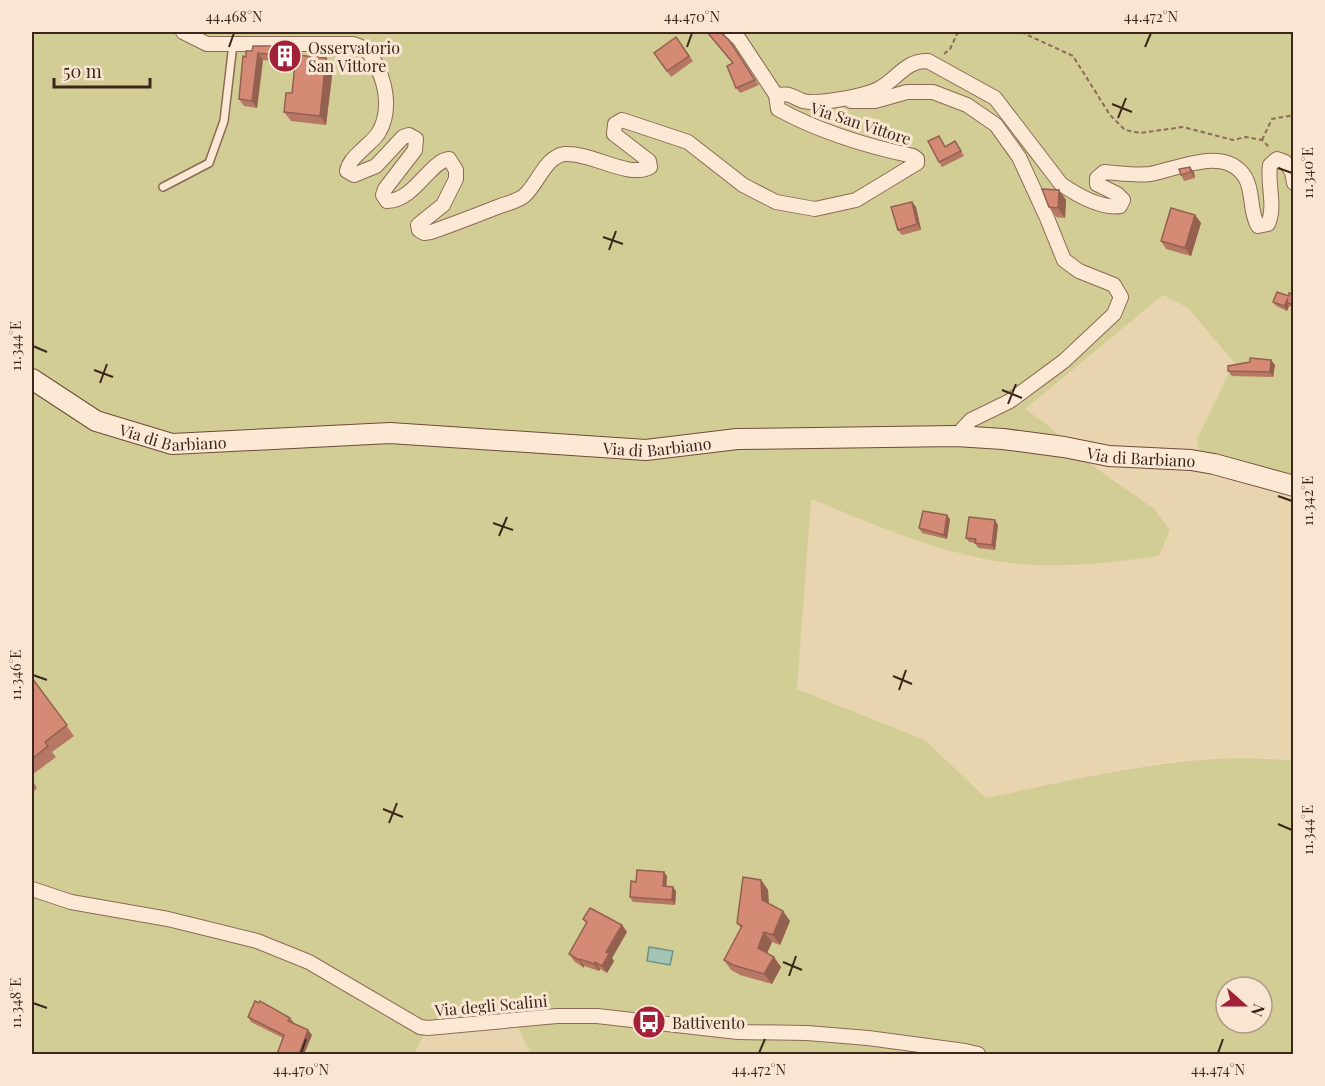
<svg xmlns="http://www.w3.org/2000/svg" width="1325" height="1086" font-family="'Playfair Display',serif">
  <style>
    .farmland { fill: #e8d4ae }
    .green { fill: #d1cd94; fill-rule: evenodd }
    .water { fill: #a4c4b5; stroke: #6a9381; stroke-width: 1.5 }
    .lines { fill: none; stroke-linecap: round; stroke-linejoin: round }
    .lane-casing { stroke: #8d6a57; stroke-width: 10 }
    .street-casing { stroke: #8d6a57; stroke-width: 16 }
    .secondary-casing { stroke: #6f4b3a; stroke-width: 22 }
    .path { stroke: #8d6a57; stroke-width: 2; stroke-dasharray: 4.5 3; stroke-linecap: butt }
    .lane { stroke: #fce9d5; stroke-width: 7 }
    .street { stroke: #fce9d5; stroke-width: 14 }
    .secondary { stroke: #fce9d5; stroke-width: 20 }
    .wall { fill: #b67764 }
    .shaded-wall { fill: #946151 }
    .building { fill: #d48a74; stroke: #946151; stroke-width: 1.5 }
    .ticks { fill: none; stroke: #3c261c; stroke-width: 2 }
    .labels { text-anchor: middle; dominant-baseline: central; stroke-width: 6; stroke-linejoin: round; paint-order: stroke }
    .poi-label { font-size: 16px; fill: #3c261c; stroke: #f9e6d2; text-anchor: start }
    .street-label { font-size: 16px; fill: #3c261c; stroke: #f9e6d2 }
    .neatline { fill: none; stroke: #3c261c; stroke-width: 2 }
    .ticks-label { font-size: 15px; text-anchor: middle; fill: #3c261c }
  </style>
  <rect width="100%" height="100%" fill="#f2dbc1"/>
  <!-- farmland -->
  <g class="farmland">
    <path d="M1163 295 1188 308 1234 364 1197 439 1293 488V761L1265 758 1161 763 986 798 925 740 797 689 810 499 922 542 964 554 1020 564 1122 485 1081 457 1050 427 1024 409Z"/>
    <path d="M515 1020 531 1054H414L428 1028Z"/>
  </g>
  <!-- green -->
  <path class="green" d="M32 32H1293V488L1201 463 1197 439 1234 363 1188 308 1163 295 1025 409 1050 427 1081 457 1154 509 1170 530 1159 556C1113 562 1068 568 1021 564 948 558 879 526 811 499L797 689 925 740 986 798C1086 778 1192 749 1293 761V1054H977L909 1043 912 1054H531L514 1020 428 1028 414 1054H32ZM1226 987H1262V1023H1226Z"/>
  <!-- water -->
  <path class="water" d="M649 947 673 951 670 965 647 961Z"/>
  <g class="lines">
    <!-- lane casing -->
    <g class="lane-casing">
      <path id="lane" d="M163 187 209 163 224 121 233 44"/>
    </g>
    <!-- street casing -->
    <g class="street-casing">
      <g id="street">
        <path d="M183 32 207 44H353C367 48 372 55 378 69 387 88 390 113 379 132 376 138 368 144 363 149 356 156 349 161 347 171L354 175 376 166 403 137 409 135 416 139 415 150 385 189 383 195 387 201C414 201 430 161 449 159L456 170V179L443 205 418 225 419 230 424 233 431 232C454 224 477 215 500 206 508 203 519 201 525 195 538 183 546 156 565 154 591 152 628 179 650 167L649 161 614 134 615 124 622 120 688 142 743 185 776 202 815 209 856 200 917 163V159L913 156C866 146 820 132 778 109L776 95 739 39 731 32"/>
        <path d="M776 95C792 93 790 96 803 101 818 105 866 96 880 88 898 78 906 60 928 61L995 98 1061 184C1077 195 1101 209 1120 206L1123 200 1117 194 1097 184V178L1104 172C1119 173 1136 176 1150 174 1178 169 1225 145 1245 177 1254 192 1249 211 1258 226L1268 224C1276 206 1267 184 1270 165L1277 159 1285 162 1292 172 1294 183"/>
        <path d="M851 101H875L907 92H933L967 105 996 125 1019 157 1047 218 1064 260 1079 271 1114 285 1121 297 1114 314 1064 361 1010 401 971 420 956 436"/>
        <path d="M32 889 71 902 168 919 257 941 309 962 420 1027 428 1028 557 1016H597L738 1032 807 1033 868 1038 965 1051 978 1054"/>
      </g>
    </g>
    <!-- secondary casing -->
    <g class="secondary-casing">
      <g id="secondary">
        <path id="s1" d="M32 379 96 421 172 444 390 433 646 450 737 439 956 436 1003 439 1064 447 1109 456 1191 460 1214 464 1294 486"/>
      </g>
    </g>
    <!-- path -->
    <g class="path">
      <path d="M1021 32 1073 56 1110 115 1125 130 1140 133 1183 127 1233 140 1246 137 1262 140 1270 148"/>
      <path d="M944 54 950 49 958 32"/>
      <path d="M1262 140 1272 119 1294 115"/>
    </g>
    <!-- lane -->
    <use href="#lane" class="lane"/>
    <!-- street -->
    <use href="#street" class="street"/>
    <!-- secondary -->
    <use href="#secondary" class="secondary"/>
  </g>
  <!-- wall -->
  <g class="wall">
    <path d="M707 32H722L723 34 729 40 759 85 740 93 736 88 733 63Z"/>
    <path d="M676 37 693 61 671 77 654 53Z"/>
    <path d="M276 46 281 53 280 62 263 60 257 108 244 106 239 99 246 57 252 51Z"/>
    <path d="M333 68 326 125 291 121 284 112Z"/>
    <path d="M942 140 945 147 955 141 964 156 942 167 939 162Z"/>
    <path d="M1194 172 1195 178 1184 181 1181 175Z"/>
    <path d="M1059 190 1066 200 1065 218 1056 217 1049 207Z"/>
    <path d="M912 202 916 207 921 230 902 235 898 230Z"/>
    <path d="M1195 215 1201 223 1191 256 1166 249 1161 241Z"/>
    <path d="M1293 294V308L1289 306 1287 311 1276 306 1273 302Z"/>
    <path d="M1275 365 1273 377 1232 376 1228 371Z"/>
    <path d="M950 519 947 539 922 533 919 528Z"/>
    <path d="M998 525 995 550 978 548 975 543 969 542 966 538Z"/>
    <path d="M32 678 74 736 52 752 56 757 32 775Z"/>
    <path d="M32 780 37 788 32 793Z"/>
    <path d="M667 876 666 886 676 891 675 905 633 902 630 897 636 882Z"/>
    <path d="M761 880 768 890 769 904 790 921 780 945 772 942 767 953 781 967 772 984 740 975 731 970 724 960 741 928 737 923Z"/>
    <path d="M583 919 622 925 627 932 612 958 614 961 607 973 600 969 599 971 584 966V968L574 961 569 954 586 923Z"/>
    <path d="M248 1017 290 1018 294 1022 293 1023 308 1030 312 1035 304 1054H278L283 1038 251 1022Z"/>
  </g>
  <!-- shaded-wall -->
  <g class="shaded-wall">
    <path d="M276 46 281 53 280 62 275 55Z"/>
    <path d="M258 53 263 60 257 108 252 101Z"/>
    <path d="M326 58 333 68 326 125 320 116Z"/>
    <path d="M1190 167 1194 172 1195 178 1191 172Z"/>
    <path d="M1059 190 1066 200 1065 218 1058 208Z"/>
    <path d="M912 202 916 207 921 230 917 224Z"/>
    <path d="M1195 215 1201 223 1191 256 1185 248Z"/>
    <path d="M1288 298 1287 302 1289 306 1287 311 1284 306Z"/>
    <path d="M1271 360 1275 365 1273 377 1270 372Z"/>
    <path d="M947 515 950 519 947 539 944 535Z"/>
    <path d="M995 520 998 525 995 550 992 545Z"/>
    <path d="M664 872 667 876 666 891 663 886Z"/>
    <path d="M761 880 768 890 769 911 762 900Z"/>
    <path d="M673 887 676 891 675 905 672 900Z"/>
    <path d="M783 911 790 921 780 945 773 935Z"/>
    <path d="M622 925 627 932 612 958 614 961 607 973 602 966 606 952Z"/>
    <path d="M764 932 772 942 765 958 758 948Z"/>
    <path d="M774 957 781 967 772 984 764 974Z"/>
    <path d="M580 959 584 966V968L579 960Z"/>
    <path d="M595 962 600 969 599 971 594 964Z"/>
    <path d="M308 1030 312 1035 304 1054H299Z"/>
  </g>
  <!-- building -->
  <g class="building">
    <path d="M707 32H720L729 40 755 80 736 88 727 66 733 63Z"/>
    <path d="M676 37 689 56 667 71 654 53Z"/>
    <path d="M253 46H276L275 55 258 53 252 101 239 99 243 56 246 57V51H252Z"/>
    <path d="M296 55 326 58 320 116 284 112 286 93H292Z"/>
    <path d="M939 136 945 147 955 141 961 151 939 162 928 141Z"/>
    <path d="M1190 167 1191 172 1181 175 1179 169Z"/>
    <path d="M1042 189 1059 190 1058 208 1049 207Z"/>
    <path d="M912 202 917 224 898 230 891 207Z"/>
    <path d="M1171 208 1195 215 1185 248 1161 241Z"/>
    <path d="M1277 292 1289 296V293L1293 294V305L1287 302 1288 298 1284 306 1273 302Z"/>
    <path d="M1250 358 1271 360 1270 372 1228 371V366L1250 362Z"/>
    <path d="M923 511 947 515 944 535 919 528Z"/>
    <path d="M969 517 995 520 992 545 975 543 976 539 966 538Z"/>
    <path d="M32 678 67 725 45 742 48 746 32 759Z"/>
    <path d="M637 870 664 872 663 886 673 887 672 900 630 897 631 881 636 882Z"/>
    <path d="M743 877 761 880 762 900 783 911 773 935 764 932 758 948 774 957 764 974 733 965 724 960 742 926 737 923Z"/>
    <path d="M590 908 622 925 606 952 609 954 602 966 595 962 594 964 580 959 579 960 569 954 587 922 583 919Z"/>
    <path d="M255 1001 259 1003 260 1001 290 1018 288 1021 308 1030 299 1054H277L284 1035 248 1017Z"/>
  </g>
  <!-- ticks -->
  <path class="ticks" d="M229 47 234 33M687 47 692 33M1145 47 1151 33M1112 104 1132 112M1118 118 1126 98M1278 168 1292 173M603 237 623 244M609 250 616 231M33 346 47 352M94 370 113 377M100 383 107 364M1002 390 1022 398M1008 404 1016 384M1278 496 1292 501M493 523 513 530M499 536 507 517M33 675 47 680M893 676 912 684M899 690 906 670M383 809 403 817M389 823 397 803M1278 824 1292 830M783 962 802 970M789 976 796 956M33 1003 47 1008M301 1053 306 1039M759 1053 765 1039M1218 1053 1223 1039"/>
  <!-- icons -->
  <defs>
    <g id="building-disc" transform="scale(1.725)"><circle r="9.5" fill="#a22139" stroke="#f9e6d2"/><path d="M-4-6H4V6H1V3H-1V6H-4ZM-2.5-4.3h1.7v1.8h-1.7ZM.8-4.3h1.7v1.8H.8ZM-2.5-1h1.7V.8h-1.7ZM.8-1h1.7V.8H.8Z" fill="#fff"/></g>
    <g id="bus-disc" transform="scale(1.725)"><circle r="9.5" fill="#a22139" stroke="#f9e6d2"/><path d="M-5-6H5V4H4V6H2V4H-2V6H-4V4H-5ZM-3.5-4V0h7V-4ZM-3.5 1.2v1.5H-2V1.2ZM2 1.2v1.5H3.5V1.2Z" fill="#fff"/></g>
  </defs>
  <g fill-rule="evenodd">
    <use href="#building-disc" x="285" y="56"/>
    <use href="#bus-disc" x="649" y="1022"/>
  </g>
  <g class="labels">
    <!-- poi labels -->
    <g class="poi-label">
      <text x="308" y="47">Osservatorio<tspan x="308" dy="18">San Vittore</tspan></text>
      <text x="672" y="1022">Battivento</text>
    </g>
    <!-- street labels -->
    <g class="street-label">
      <text transform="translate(861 123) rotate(18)">Via San Vittore</text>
      <text stroke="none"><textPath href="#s1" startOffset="156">Via di Barbiano</textPath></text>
      <text stroke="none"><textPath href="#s1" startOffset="642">Via di Barbiano</textPath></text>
      <text stroke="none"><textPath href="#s1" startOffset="1128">Via di Barbiano</textPath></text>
      <text transform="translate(491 1005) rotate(-5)">Via degli Scalini</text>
    </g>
  </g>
  <!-- border -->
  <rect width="1325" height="1086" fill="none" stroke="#f9e6d2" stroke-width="66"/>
  <!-- north arrow -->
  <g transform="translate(1244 1005) rotate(111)"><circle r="28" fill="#f9e6d2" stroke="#ad9989" stroke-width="1.5"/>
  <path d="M0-4.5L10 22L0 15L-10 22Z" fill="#a22139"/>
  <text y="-9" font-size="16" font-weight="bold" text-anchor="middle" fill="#3c261c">N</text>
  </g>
  <!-- scale -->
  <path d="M54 78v9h96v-9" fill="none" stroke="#3c261c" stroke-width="3"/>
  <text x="63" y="78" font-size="18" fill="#3c261c" stroke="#f9e6d2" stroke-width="4.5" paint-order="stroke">50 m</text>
  <rect x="33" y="33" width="1259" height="1020" class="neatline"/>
  <g class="ticks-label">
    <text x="234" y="22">44.468°N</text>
    <text x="692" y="22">44.470°N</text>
    <text x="1151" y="22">44.472°N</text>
    <text transform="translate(1308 173) rotate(-90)" y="5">11.340°E</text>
    <text transform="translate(16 346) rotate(-90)" y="5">11.344°E</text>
    <text transform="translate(1308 501) rotate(-90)" y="5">11.342°E</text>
    <text transform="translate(16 675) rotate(-90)" y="5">11.346°E</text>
    <text transform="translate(1308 830) rotate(-90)" y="5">11.344°E</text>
    <text transform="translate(16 1003) rotate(-90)" y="5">11.348°E</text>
    <text x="301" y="1075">44.470°N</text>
    <text x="759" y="1075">44.472°N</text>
    <text x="1218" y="1075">44.474°N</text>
  </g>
</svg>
